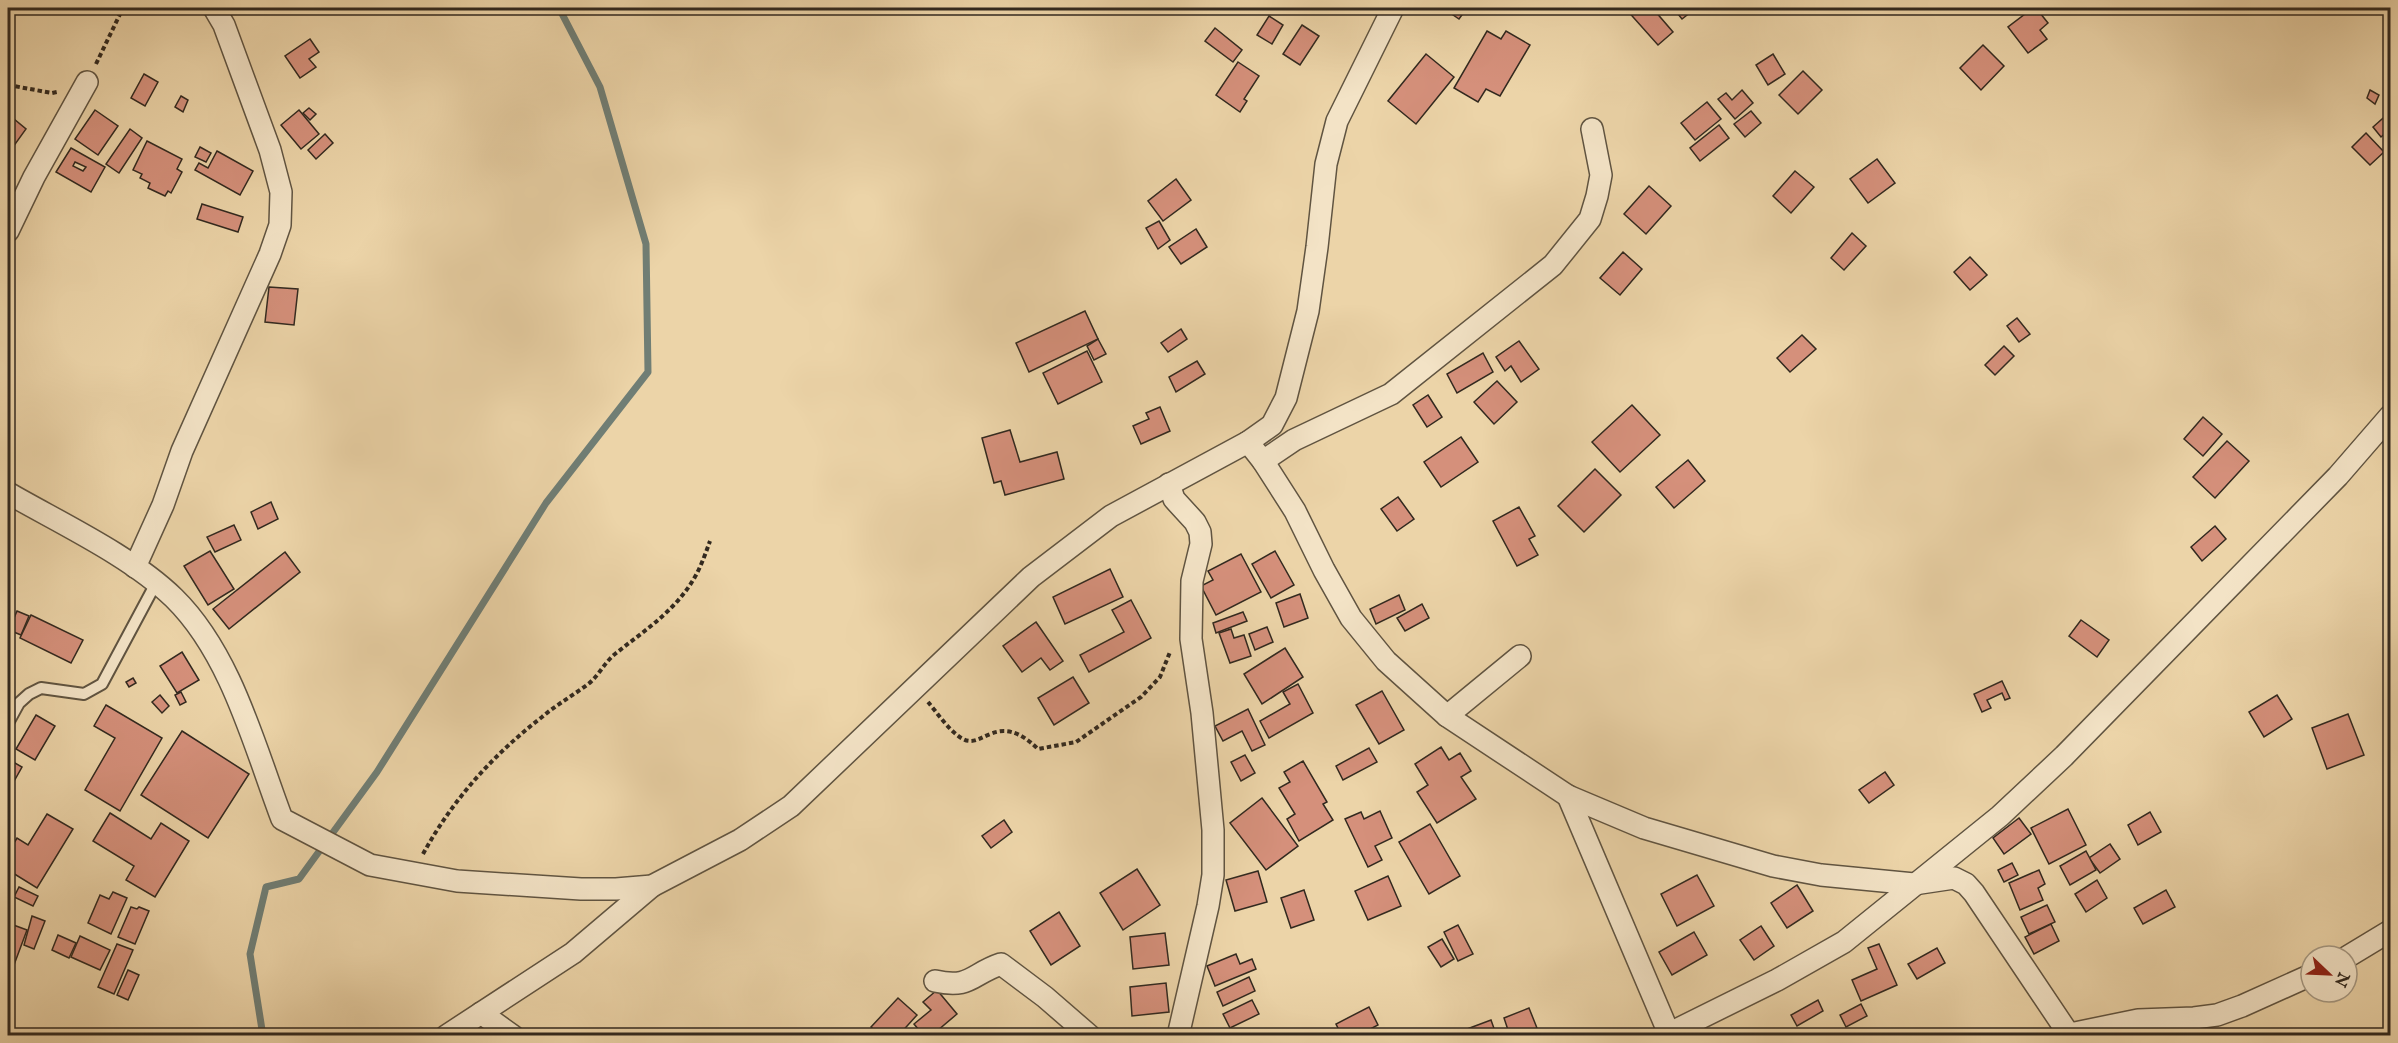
<svg xmlns="http://www.w3.org/2000/svg" width="2398" height="1043" font-family="'IM FELL English',serif">
  <style>
    .lines { fill: none; stroke-linecap: round; stroke-linejoin: round }
    .stream { stroke: #707e75; stroke-width: 7 }
    .building { fill: #d5907b; stroke: #32291f; stroke-width: 1.5; fill-rule: evenodd }
    .lane-casing { stroke: #605441; stroke-width: 14 }
    .street-casing { stroke: #605441; stroke-width: 24 }
    .path { stroke: #32291f; stroke-width: 4; stroke-dasharray: 4.5 3; stroke-linecap: butt }
    .lane { stroke: #f3e3c6; stroke-width: 10 }
    .street { stroke: #f3e3c6; stroke-width: 21 }
  </style>
  <rect width="100%" height="100%" fill="#ecd4a8"/>
  <filter id="stains"><feTurbulence type="fractalNoise" baseFrequency=".00333" numOctaves="4"/><feColorMatrix values="0 0 0 0 .2 0 0 0 0 .09 0 0 0 0 .02 0 0 0 .5 -.17"/></filter>
  <radialGradient id="worn" r=".72"><stop offset=".6" stop-color="#630" stop-opacity="0"/><stop offset="1" stop-color="#630" stop-opacity=".3"/></radialGradient>
  <g class="lines">
    <!-- stream -->
    <path class="stream" d="M263 1036 250 954 266 887 299 879 377 772 546 503 648 372 646 244 600 87 559 8"/>
  </g>
  <!-- building -->
  <g class="building">
    <path d="M1443 8H1467L1459 19Z"/>
    <path d="M1625 8H1659L1655 11 1673 32 1658 45Z"/>
    <path d="M1673 8H1696L1682 19Z"/>
    <path d="M1994 8H2007L2000 14Z"/>
    <path d="M2033 8H2036L2048 23 2040 30 2047 39 2028 53 2008 27Z"/>
    <path d="M1269 16 1283 25 1272 44 1257 35Z"/>
    <path d="M1302 25 1319 36 1300 65 1283 54Z"/>
    <path d="M1215 28 1242 50 1233 62 1205 41Z"/>
    <path d="M1487 31 1501 39 1506 31 1530 45 1500 96 1486 89 1478 102 1454 88Z"/>
    <path d="M310 39 319 52 309 59 316 67 300 78 285 56Z"/>
    <path d="M1983 45 2004 66 1981 90 1960 68Z"/>
    <path d="M1426 54 1454 77 1416 124 1388 101Z"/>
    <path d="M1773 54 1785 74 1768 85 1756 65Z"/>
    <path d="M1238 62 1259 76 1244 99 1247 101 1240 112 1216 95Z"/>
    <path d="M1803 71 1822 90 1798 114 1779 95Z"/>
    <path d="M144 74 158 82 145 106 131 98Z"/>
    <path d="M1742 90 1753 103 1735 119 1718 99 1726 93 1732 100Z"/>
    <path d="M2370 90 2379 95 2375 104 2367 98Z"/>
    <path d="M181 96 188 100 183 112 175 107Z"/>
    <path d="M1707 102 1721 119 1695 140 1681 123Z"/>
    <path d="M309 108 316 114 310 120 303 113Z"/>
    <path d="M95 110 118 126 98 155 75 139Z"/>
    <path d="M299 110 319 134 301 149 281 125Z"/>
    <path d="M1751 111 1761 123 1745 137 1734 124Z"/>
    <path d="M2390 112V129L2381 137 2373 127Z"/>
    <path d="M8 114 26 129 8 154Z"/>
    <path d="M1719 125 1729 138 1700 161 1690 148Z"/>
    <path d="M130 129 142 138 119 173 106 164Z"/>
    <path d="M2366 133 2384 152 2370 165 2352 147Z"/>
    <path d="M325 134 333 143 316 159 308 150Z"/>
    <path d="M147 141 182 159 177 169 182 172 171 193 168 191 165 196 148 188 150 183 140 178 142 174 133 170Z"/>
    <path d="M200 147 211 153 206 162 195 157Z"/>
    <path d="M71 148 105 167 91 192 56 172ZM75 162 86 167 83 171 73 166Z"/>
    <path d="M217 151 253 171 240 195 195 170 199 163 208 168Z"/>
    <path d="M1877 159 1895 183 1868 203 1850 179Z"/>
    <path d="M1795 171 1814 187 1791 213 1773 196Z"/>
    <path d="M1176 179 1191 200 1163 221 1148 201Z"/>
    <path d="M1649 186 1671 206 1646 234 1624 214Z"/>
    <path d="M202 204 243 217 238 232 197 219Z"/>
    <path d="M1159 221 1170 240 1158 249 1146 228Z"/>
    <path d="M1196 229 1207 247 1181 264 1169 247Z"/>
    <path d="M1852 233 1866 246 1844 270 1831 258Z"/>
    <path d="M1623 252 1642 269 1620 295 1600 278Z"/>
    <path d="M1970 257 1987 275 1970 290 1954 272Z"/>
    <path d="M269 287 298 289 294 325 265 322Z"/>
    <path d="M1085 311 1098 339 1029 372 1016 343Z"/>
    <path d="M2017 318 2030 334 2019 342 2007 326Z"/>
    <path d="M1181 329 1187 339 1168 352 1161 343Z"/>
    <path d="M1802 335 1816 349 1790 372 1777 358Z"/>
    <path d="M1098 339 1106 354 1094 360 1087 346Z"/>
    <path d="M1519 341 1539 369 1521 382 1511 366 1505 371 1496 357Z"/>
    <path d="M2004 346 2014 356 1995 375 1985 365Z"/>
    <path d="M1087 351 1102 382 1058 404 1043 373Z"/>
    <path d="M1483 353 1493 372 1457 393 1447 374Z"/>
    <path d="M1197 361 1205 374 1176 392 1169 377Z"/>
    <path d="M1497 381 1517 402 1494 424 1474 402Z"/>
    <path d="M1428 395 1442 417 1427 427 1413 405Z"/>
    <path d="M1632 405 1660 435 1620 472 1592 442Z"/>
    <path d="M1160 407 1170 431 1141 444 1133 426 1149 419 1146 413Z"/>
    <path d="M2203 417 2222 434 2203 456 2184 439Z"/>
    <path d="M1010 430 1020 462 1057 452 1064 479 1005 495 1001 481 994 483 982 438Z"/>
    <path d="M1461 437 1478 462 1441 487 1424 462Z"/>
    <path d="M2227 441 2249 461 2215 498 2193 477Z"/>
    <path d="M1688 460 1705 481 1674 508 1656 487Z"/>
    <path d="M1595 469 1621 495 1584 532 1558 506Z"/>
    <path d="M1398 497 1414 519 1397 531 1381 509Z"/>
    <path d="M271 502 278 519 258 529 251 512Z"/>
    <path d="M1519 507 1535 536 1529 539 1538 555 1517 566 1493 521Z"/>
    <path d="M234 525 241 540 215 552 207 537Z"/>
    <path d="M2215 526 2226 539 2202 561 2191 547Z"/>
    <path d="M210 551 234 589 208 605 184 566Z"/>
    <path d="M1275 551 1294 585 1271 598 1252 564Z"/>
    <path d="M285 552 300 572 229 629 213 609Z"/>
    <path d="M1241 554 1261 592 1216 615 1201 586 1213 580 1208 571Z"/>
    <path d="M1110 569 1123 597 1065 624 1053 597Z"/>
    <path d="M1300 594 1308 618 1284 627 1276 603Z"/>
    <path d="M1399 595 1405 610 1376 624 1370 609Z"/>
    <path d="M1131 600 1151 638 1089 672 1080 655 1124 632 1112 610Z"/>
    <path d="M1422 604 1429 618 1405 631 1397 618Z"/>
    <path d="M17 611 29 616 21 635 9 630Z"/>
    <path d="M1243 612 1247 621 1216 633 1213 623Z"/>
    <path d="M31 615 83 640 71 663 20 638Z"/>
    <path d="M2081 620 2109 640 2097 657 2069 636Z"/>
    <path d="M1036 622 1063 661 1050 670 1041 658 1022 672 1003 646Z"/>
    <path d="M1267 627 1273 642 1255 650 1249 634Z"/>
    <path d="M1231 629 1234 638 1244 635 1251 656 1230 663 1219 633Z"/>
    <path d="M1285 648 1303 677 1262 704 1244 674Z"/>
    <path d="M182 652 199 680 177 693 160 666Z"/>
    <path d="M1073 677 1089 703 1054 725 1038 698Z"/>
    <path d="M133 678 136 683 129 687 126 682Z"/>
    <path d="M2002 681 2010 698 2005 700 2002 693 1987 700 1991 708 1982 712 1974 694Z"/>
    <path d="M1298 684 1313 713 1269 738 1260 721 1290 704 1283 692Z"/>
    <path d="M1382 691 1404 730 1379 744 1356 705Z"/>
    <path d="M181 692 186 702 180 705 175 695Z"/>
    <path d="M160 695 169 706 162 713 152 702Z"/>
    <path d="M2277 695 2292 719 2264 737 2249 712Z"/>
    <path d="M106 705 162 738 120 811 85 790 115 738 94 726Z"/>
    <path d="M1248 709 1265 745 1252 751 1242 731 1223 741 1215 726Z"/>
    <path d="M2348 714 2364 755 2327 769 2312 728Z"/>
    <path d="M36 715 55 726 35 760 16 749Z"/>
    <path d="M182 731 249 774 208 838 141 795Z"/>
    <path d="M1441 747 1449 760 1460 753 1471 771 1461 777 1476 799 1437 823 1417 792 1428 785 1415 764Z"/>
    <path d="M1369 748 1377 762 1343 780 1336 766Z"/>
    <path d="M1245 755 1255 773 1241 781 1231 762Z"/>
    <path d="M8 759 22 767 8 792Z"/>
    <path d="M1303 761 1327 802 1323 804 1333 820 1299 841 1287 819 1295 814 1279 788 1290 782 1284 772Z"/>
    <path d="M1885 772 1894 785 1869 803 1859 790Z"/>
    <path d="M1262 798 1298 846 1266 870 1230 823Z"/>
    <path d="M2068 809 2086 845 2049 864 2031 828Z"/>
    <path d="M1380 811 1392 838 1375 846 1382 860 1368 867 1345 819 1361 812 1364 819Z"/>
    <path d="M2150 812 2161 832 2138 845 2128 825Z"/>
    <path d="M110 813 151 839 161 823 189 841 155 897 126 880 134 866 93 841Z"/>
    <path d="M47 814 73 829 37 888 8 870V853L17 838 28 845Z"/>
    <path d="M2019 818 2031 834 2004 854 1993 838Z"/>
    <path d="M1004 820 1012 832 991 848 982 836Z"/>
    <path d="M1430 824 1460 876 1429 894 1399 842Z"/>
    <path d="M2110 844 2120 859 2100 873 2089 858Z"/>
    <path d="M2086 851 2096 870 2070 885 2060 866Z"/>
    <path d="M2012 863 2018 875 2004 882 1998 870Z"/>
    <path d="M1137 869 1160 905 1123 930 1100 893Z"/>
    <path d="M2039 870 2045 884 2038 888 2043 900 2020 910 2009 883Z"/>
    <path d="M1258 871 1267 902 1235 911 1226 880Z"/>
    <path d="M1697 875 1714 906 1677 926 1661 894Z"/>
    <path d="M1388 876 1401 906 1368 920 1355 891Z"/>
    <path d="M2097 880 2107 898 2086 912 2075 894Z"/>
    <path d="M1797 885 1813 911 1787 928 1771 903Z"/>
    <path d="M19 887 38 896 33 906 14 897Z"/>
    <path d="M1304 890 1314 920 1291 928 1281 898Z"/>
    <path d="M2166 890 2175 907 2143 924 2134 908Z"/>
    <path d="M113 892 127 898 111 934 88 923 100 895 109 899Z"/>
    <path d="M2047 905 2055 922 2029 934 2021 917Z"/>
    <path d="M131 907 137 909 139 907 149 911 135 944 118 937Z"/>
    <path d="M1059 912 1080 946 1051 965 1030 931Z"/>
    <path d="M32 916 45 921 34 949 24 945Z"/>
    <path d="M8 923 27 930 8 981Z"/>
    <path d="M2051 924 2059 941 2034 954 2025 937Z"/>
    <path d="M1458 925 1473 954 1458 961 1444 932Z"/>
    <path d="M1761 926 1774 946 1754 960 1740 940Z"/>
    <path d="M1694 932 1707 955 1672 975 1659 952Z"/>
    <path d="M1165 933 1169 965 1133 969 1130 937Z"/>
    <path d="M58 935 76 943 69 958 52 950Z"/>
    <path d="M80 936 110 950 100 970 71 957Z"/>
    <path d="M1442 939 1454 959 1441 967 1428 947Z"/>
    <path d="M117 944 133 950 114 994 98 987Z"/>
    <path d="M1879 944 1897 985 1861 1001 1852 980 1877 969 1868 948Z"/>
    <path d="M1937 948 1945 963 1917 979 1908 964Z"/>
    <path d="M1236 954 1240 964 1252 959 1256 969 1215 986 1207 966Z"/>
    <path d="M128 970 139 975 128 1000 117 995Z"/>
    <path d="M1249 977 1255 991 1223 1006 1217 992Z"/>
    <path d="M1166 983 1169 1012 1132 1016 1130 987Z"/>
    <path d="M937 990 957 1014 931 1036H924L914 1024 931 1010 923 1002Z"/>
    <path d="M898 998 917 1015 898 1036H880L871 1027Z"/>
    <path d="M1252 1000 1259 1014 1230 1028 1223 1014Z"/>
    <path d="M1818 1000 1823 1011 1797 1026 1791 1015Z"/>
    <path d="M1861 1004 1867 1016 1846 1027 1840 1015Z"/>
    <path d="M1369 1007 1378 1025 1357 1036H1342L1336 1024Z"/>
    <path d="M1529 1008 1537 1028 1518 1036H1510L1504 1018Z"/>
    <path d="M1491 1020 1496 1034 1469 1036 1467 1029Z"/>
  </g>
  <g class="lines">
    <!-- lane casing -->
    <g class="lane-casing">
      <path id="lane" d="M8 723 19 703 29 694 41 688 84 694 102 684 156 583"/>
    </g>
    <!-- street casing -->
    <g class="street-casing">
      <g id="street">
        <path d="M8 231 34 177 87 82"/>
        <path d="M1248 442 1263 461 1295 511 1324 570 1351 618 1386 661 1447 716 1568 796 1644 828 1773 866 1821 875 1914 884 1954 878 1966 884 1974 893 2070 1036"/>
        <path d="M1263 461 1294 440 1391 394 1553 265 1590 219 1597 196 1601 175 1592 129"/>
        <path d="M1169 484 1174 499 1195 522 1200 532 1201 544 1192 581 1191 639 1202 713 1213 830V875L1208 906 1178 1036"/>
        <path d="M8 493C60 523 131 556 174 598 231 654 254 745 282 819L370 865 457 881 581 889H616L652 886 740 840 791 806 1031 577 1111 516 1248 442 1272 425 1286 398 1308 311 1317 247 1326 164 1337 121 1393 8"/>
        <path d="M135 567 163 505 182 451 270 254 280 225 281 192 270 150 224 25 214 8"/>
        <path d="M1447 716 1520 656"/>
        <path d="M1568 796 1670 1036"/>
        <path d="M2347 957 2390 931"/>
        <path d="M935 981C971 989 971 974 1001 964L1045 997 1090 1036"/>
        <path d="M481 1013 513 1036"/>
        <path d="M2070 1034 2138 1020 2194 1018 2217 1015 2242 1006 2311 975"/>
        <path d="M446 1036 573 953 652 886"/>
        <path d="M1664 1036 1777 980 1844 942 2000 816 2064 756 2338 476 2390 416"/>
      </g>
    </g>
    <!-- path -->
    <g class="path">
      <path d="M96 64 123 8"/>
      <path d="M8 85 52 93 57 92"/>
      <path d="M928 702C938 714 950 732 963 739 983 750 997 709 1038 749L1076 742 1141 697 1160 677 1170 652"/>
      <path d="M423 854C453 799 493 755 542 717 556 705 572 696 587 685 598 677 604 663 615 654 645 630 677 610 696 575 702 564 706 552 710 541"/>
    </g>
    <!-- lane -->
    <use href="#lane" class="lane"/>
    <!-- street -->
    <use href="#street" class="street"/>
  </g>
  <!-- margin -->
  <rect width="2398" height="1043" fill="none" stroke="#ecd4a8" stroke-width="30"/>
  <rect x="9" y="9" width="2380" height="1025" fill="none" stroke="#32291f" stroke-width="3"/>
  <rect x="15" y="15" width="2368" height="1013" fill="none" stroke="#32291f" stroke-width="1.5"/>
  <!-- north arrow -->
  <g transform="translate(2329 974) rotate(113)"><circle r="28" fill="#f3e3c6" stroke="#a69983" stroke-width="1.5"/>
  <path d="M0-4.5L10 22L0 15L-10 22Z" fill="#8f2418"/>
  <text y="-9" font-size="16" font-weight="bold" text-anchor="middle" fill="#32291f">N</text>
  </g>
  <rect width="100%" height="100%" filter="url(#stains)"/>
  <rect width="100%" height="100%" fill="url(#worn)"/>
</svg>
